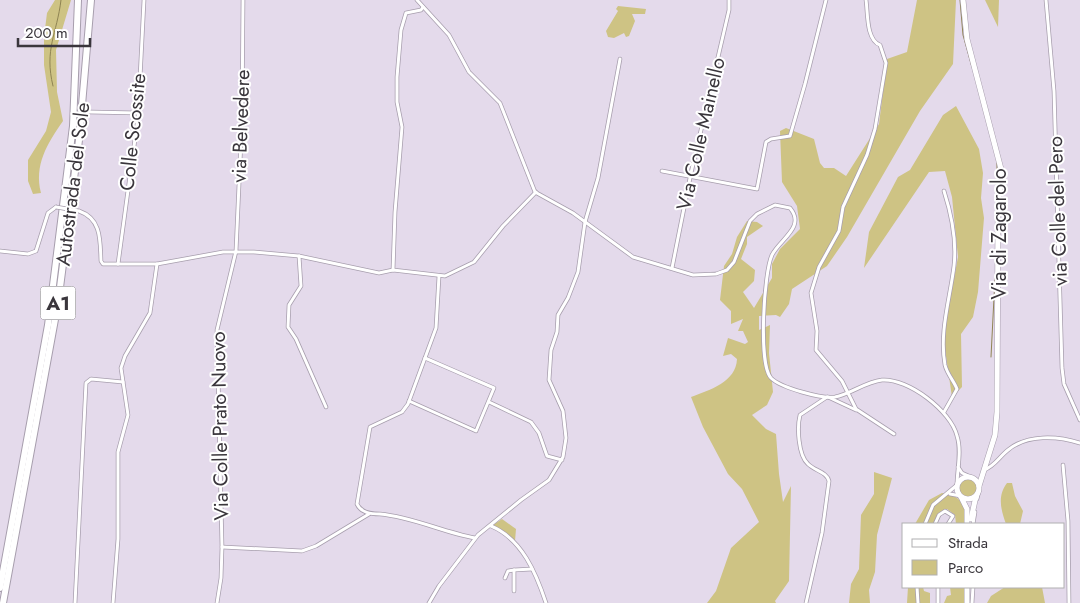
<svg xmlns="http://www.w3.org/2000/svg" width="1080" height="603" font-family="Jost,sans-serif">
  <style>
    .green { fill: #cec384 }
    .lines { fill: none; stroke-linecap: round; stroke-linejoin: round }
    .stream { stroke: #8f8453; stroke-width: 1 }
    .minor-casing { stroke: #a79ead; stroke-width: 4.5 }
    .major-casing { stroke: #a79ead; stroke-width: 6 }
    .highway-casing { stroke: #a79ead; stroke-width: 8 }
    .minor { stroke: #fff; stroke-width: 3 }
    .major { stroke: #fff; stroke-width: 5 }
    .highway { stroke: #fff; stroke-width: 6 }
    .minor-bridge-casing { stroke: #a79ead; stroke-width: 4.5; stroke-linecap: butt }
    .minor-bridge { stroke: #fff; stroke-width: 3 }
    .labels { text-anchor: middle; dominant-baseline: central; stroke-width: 4; stroke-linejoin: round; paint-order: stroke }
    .shield { fill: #fff; stroke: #757276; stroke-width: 1 }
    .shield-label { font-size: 19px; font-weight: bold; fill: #3a363c }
    .street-label { font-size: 20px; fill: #3a363c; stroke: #fff }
  </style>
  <rect width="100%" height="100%" fill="#e4daeb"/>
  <!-- green -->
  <g class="green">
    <path d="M55 0H71L56 50 57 92 63 121C47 144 34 165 41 193L33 194 28 181V160L46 131 51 112 44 65V37L47 13Z"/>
    <path d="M917 0H956L953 64 920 111 847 237 827 266 792 289 789 304 780 317 776 315 759 316V330L770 325 769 353 773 392 767 405 752 415 766 429 776 434 779 474 783 502 791 486 789 581 775 601 776 603H707L716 591 731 548 759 522 742 489 728 474 703 427 691 397C710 390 736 382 737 359L731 354 723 356 728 338 745 344 748 342 743 331H738L743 319 731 324V311L720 300 724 266 732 254 737 237 747 221 757 222 763 226 747 237V244L741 259 755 270 754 281 743 292 754 308 772 278V264L780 249 800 229 797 206 782 182 780 131 786 128 814 139 820 163 824 168H834L846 176 879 124 887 59 907 52Z"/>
    <path d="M985 0H999L998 27Z"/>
    <path d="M618 6 646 9 645 14H632L635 21 629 36 626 37 624 33 614 38 608 37 606 31 618 11 616 9Z"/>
    <path d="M956 106 979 149 983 173 981 198 984 218 978 292 973 317 961 334 962 387 952 397 943 336 958 257 952 197 945 171 929 172 864 268 869 232 898 177 910 170 943 115Z"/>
    <path d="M874 472 892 478 877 535 875 572 869 590 870 603H849L851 584 859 569 861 515 874 494Z"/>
    <circle cx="968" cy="488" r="9"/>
    <path d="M1007 483H1012L1015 496 1023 511 1020 524H1006C1001 510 997 496 1007 483Z"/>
    <path d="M942 493C962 496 965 504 966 524H956L955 515 947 509 940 512 933 524H915L929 500Z"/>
    <path d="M502 519 516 529 515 541 493 525Z"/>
    <path d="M908 587H923L924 591 930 593V603H907Z"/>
    <path d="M950 587H965L964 603H944L947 596 951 595Z"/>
    <path d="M1005 587H1042L1045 603H987L991 596Z"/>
  </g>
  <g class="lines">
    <!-- stream -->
    <g class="stream">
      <path d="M960 0 963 35 972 67"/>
      <path d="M53 86C44 49 57 34 61 0"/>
      <path d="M997 163V184"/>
      <path d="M991 357 995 278"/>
    </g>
    <!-- minor casing -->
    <g class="minor-casing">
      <g id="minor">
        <path d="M417 0 449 35 469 72 500 103 535 192 573 213 633 257 693 275 716 274 727 270 734 262 750 221 757 214 775 205 790 208C806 227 780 239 772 255 764 272 758 364 771 378 781 388 822 399 835 397 851 394 865 382 882 380 908 378 951 411 957 436 962 451 957 470 957 485L933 505 925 524"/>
        <path d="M866 0C868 13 866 40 880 45L886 63 875 129 867 155 843 207 839 231 819 267 811 293 817 331 816 350 842 381 856 409 894 434"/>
        <path d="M1046 0 1054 91 1062 368 1064 384 1080 420"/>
        <path d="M90 112 138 113"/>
        <path d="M662 171 757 189 766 142 771 139 790 136 805 84 826 0"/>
        <path d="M944 191C952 216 957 240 954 266 950 299 939 332 945 365 947 374 954 381 957 389L944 412"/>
        <path d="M79 211C102 219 100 241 101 261L103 264H157L223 252H254L299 256 379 273 393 270 445 276 474 262 503 226 536 192"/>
        <path d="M0 251 28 254 36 251 48 213 56 207"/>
        <path d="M299 256 301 286 289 305 288 327 296 339 326 407"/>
        <path d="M118 264 138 117 144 0"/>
        <path d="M672 268 691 173 729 10V0"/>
        <path d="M393 270 395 212 402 127 397 102V77L401 30 406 13 421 10 423 7"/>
        <path d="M439 276 436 328 408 404 402 412 370 427 357 504C361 513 371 514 380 514 413 517 442 532 475 538"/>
        <path d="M828 397 856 410"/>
        <path d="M409 401 476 431 494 388 425 358"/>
        <path d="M489 402 531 422 539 433 547 456 562 460"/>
        <path d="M1063 465 1068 521 1069 603"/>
        <path d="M958 467 962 473 971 477"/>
        <path d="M984 470C995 466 999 457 1008 450 1027 434 1058 436 1080 443"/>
        <path d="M950 494 961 496"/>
        <path d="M977 499 979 491"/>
        <path d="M935 524 939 515 945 511 953 516 948 524"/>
        <path d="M973 524 975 512"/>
        <path d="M491 526C522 539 536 573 546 603"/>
        <path d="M222 547 302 551 316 546 369 514"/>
        <path d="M505 578 508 571 514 570"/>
        <path d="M917 587 918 603"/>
        <path d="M514 591V570L532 569"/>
        <path d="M75 603 86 383 91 379 123 382"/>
        <path d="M113 603 118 539V452L128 415 121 368 125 356 150 313 157 264"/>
        <path d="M217 603 221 578 222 547 217 330 236 251 242 118 243 0"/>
        <path d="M429 603 439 586 478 535 521 500 549 480 563 457 566 438 563 411 549 380 551 350 557 332 558 315 568 298 578 272 585 222 598 178 620 59"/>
        <path d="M806 603 822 533 829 481C827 472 815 471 808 464 798 455 797 427 800 415L827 397"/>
        <path d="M938 603V587"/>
        <path d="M972 603 973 587"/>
      </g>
    </g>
    <!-- major casing -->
    <g class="major-casing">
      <g id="major">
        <path d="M963 0 967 39 1001 169 998 210 997 412 995 435 979 486"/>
        <circle cx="968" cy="488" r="11"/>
        <path d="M961 497 967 509V524"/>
        <path d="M971 519 976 496"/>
        <path d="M967 603V587"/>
      </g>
    </g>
    <!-- highway casing -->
    <g class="highway-casing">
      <g id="highway">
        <path d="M0 588 48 325 73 126 78 0"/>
        <path d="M3 603 58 303 79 140 91 0"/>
      </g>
    </g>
    <!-- minor -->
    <use href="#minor" class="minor"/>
    <!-- major -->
    <use href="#major" class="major"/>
    <!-- highway -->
    <use href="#highway" class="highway"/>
    <!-- minor-bridge casing -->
    <g class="minor-bridge-casing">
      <path id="minor-bridge" d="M56 207 79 211"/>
    </g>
    <!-- minor-bridge -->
    <use href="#minor-bridge" class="minor-bridge"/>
  </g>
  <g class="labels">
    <!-- shield labels -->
    <rect class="shield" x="40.5" y="286.5" width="35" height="33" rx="4"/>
    <g class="shield-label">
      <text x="58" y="303">A1</text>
    </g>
    <!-- street labels -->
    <g class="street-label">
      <text transform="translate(241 126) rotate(-88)">via Belvedere</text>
      <text transform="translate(133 132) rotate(-84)">Colle Scossite</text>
      <text transform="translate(701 134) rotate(-77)">Via Colle Mainello</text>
      <text transform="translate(73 184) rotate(-83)">Autostrada del Sole</text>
      <text transform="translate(1058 211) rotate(-92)">via Colle del Pero</text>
      <text transform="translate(999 234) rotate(-90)">Via di Zagarolo</text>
      <text transform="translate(220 426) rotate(-91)">Via Colle Prato Nuovo</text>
    </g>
  </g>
  <!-- legend -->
  <rect x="902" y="523" width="162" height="65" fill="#ffffff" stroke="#b0afb1"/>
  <rect x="912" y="539" width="25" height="8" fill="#ffffff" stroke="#b0afb1"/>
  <text x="948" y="548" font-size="15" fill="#3a363c">Strada</text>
  <rect x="912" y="560" width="25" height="15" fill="#cec384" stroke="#b0afb1"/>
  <text x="948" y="573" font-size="15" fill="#3a363c">Parco</text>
  <!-- scale -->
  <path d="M18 38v8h72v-8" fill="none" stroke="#3a363c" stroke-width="2.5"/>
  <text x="25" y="38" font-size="15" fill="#3a363c" stroke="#ffffff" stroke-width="4" paint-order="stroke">200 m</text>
</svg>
